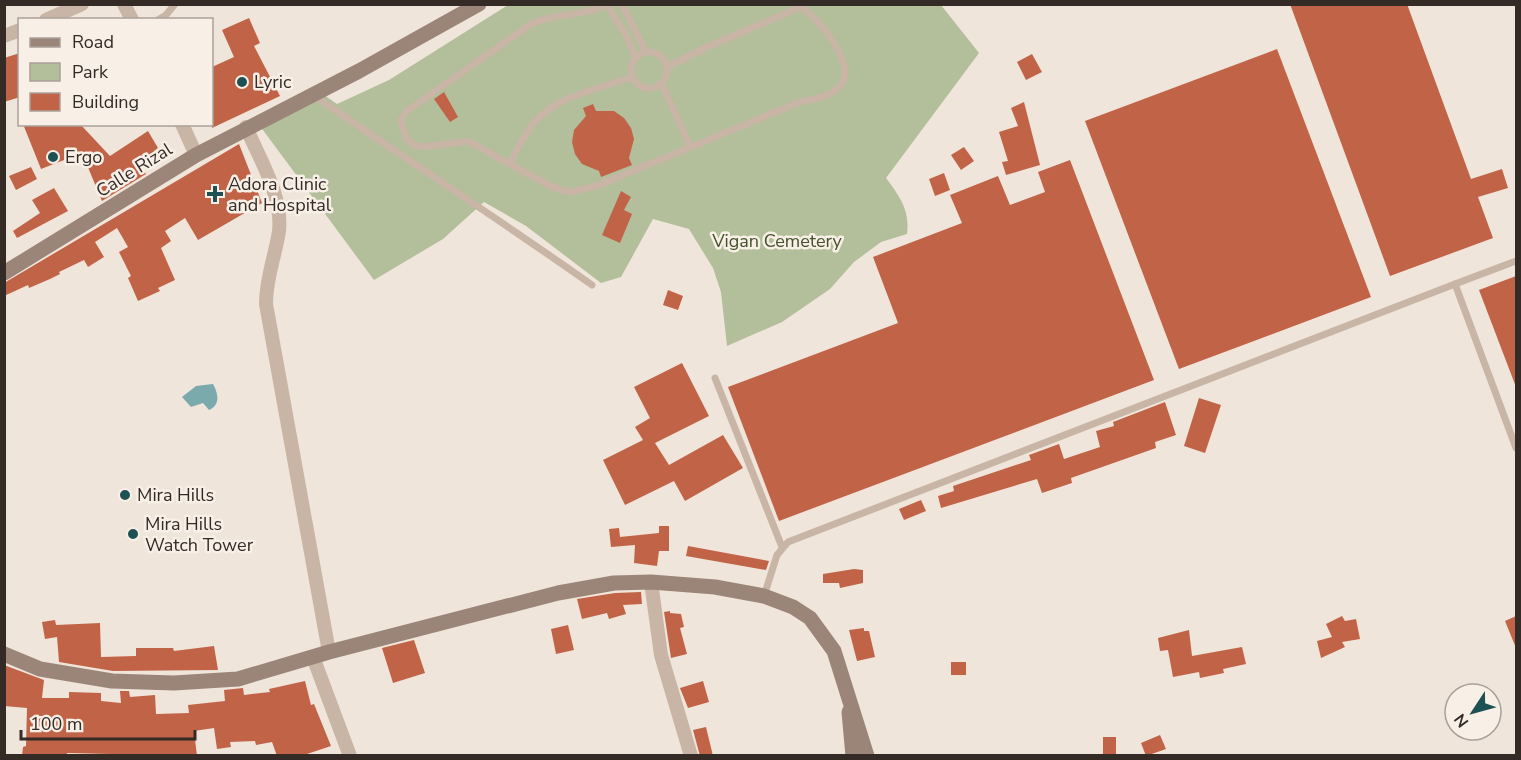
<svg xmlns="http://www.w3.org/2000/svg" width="1521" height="760" font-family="'Nunito Sans',sans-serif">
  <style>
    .green { fill: #b3be9b }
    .water { fill: #7aaaac }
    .building { fill: #c16347 }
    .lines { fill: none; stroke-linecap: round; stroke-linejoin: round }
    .lane { stroke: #c8b5a6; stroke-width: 7 }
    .street { stroke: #c8b5a6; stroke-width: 14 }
    .secondary { stroke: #9b8478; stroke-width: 15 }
    .poi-dot { fill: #1e5154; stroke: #f8efe6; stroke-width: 2 }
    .labels { text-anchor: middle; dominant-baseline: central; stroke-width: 5; stroke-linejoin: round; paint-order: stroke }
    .poi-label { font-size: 18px; fill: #342b27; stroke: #f8efe6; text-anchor: start }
    .street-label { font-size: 18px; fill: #342b27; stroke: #f8efe6 }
    .park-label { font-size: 18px; fill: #44512c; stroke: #f8efe6 }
  </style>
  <rect width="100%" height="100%" fill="#f0e5da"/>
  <!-- green -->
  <path class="green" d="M508 5H941L979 53 886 178C900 197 910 210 907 234L881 242 854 262 830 289 782 322 727 346 721 292 713 268 689 229 653 219 621 277 601 283 526 226 484 202 443 239 374 280 260 126 324 95 337 104 389 80Z"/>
  <!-- water -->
  <path class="water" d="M213 384C218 393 221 405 209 410L203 403 191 407 182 397 196 386Z"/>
  <!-- building -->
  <g class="building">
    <path d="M1290 4H1407L1471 179 1502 169 1508 188 1478 197 1493 238 1390 276Z"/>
    <path d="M249 18 260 43 254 46 280 96 212 128V67L234 57 222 30Z"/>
    <path d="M1277 49 1371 297 1179 369 1085 121Z"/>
    <path d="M20 53V97L4 102V58Z"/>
    <path d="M1032 54 1042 72 1026 80 1017 62Z"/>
    <path d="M444 92 458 117 450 122 434 99Z"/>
    <path d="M1024 102 1040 165 1006 175 1002 162 1008 161 999 132 1018 126 1011 108Z"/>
    <path d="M593 104 596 111H614L624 118 631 128 634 139 629 158 632 165 601 177 599 171 582 164 575 154 572 142 574 130 586 116 583 108Z"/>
    <path d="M23 124H80L110 156 148 131 158 148 154 151 157 157 141 166 146 174 102 201 82 153 41 169Z"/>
    <path d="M239 144 262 203 198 240 185 218 165 231 171 241 161 248 175 280 158 288 160 291 138 301 128 278 131 276 119 252 128 247 117 228 95 242 104 257 88 267 84 260 59 272 60 274 50 279 29 288 28 285 4 296V283Z"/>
    <path d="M964 147 974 161 961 170 951 155Z"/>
    <path d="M1070 160 1154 380 779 521 728 387 898 323 873 257 962 223 950 195 998 176 1010 205 1045 192 1038 172Z"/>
    <path d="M31 167 37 179 16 190 9 176Z"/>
    <path d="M944 173 950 190 935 196 929 179Z"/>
    <path d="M54 188 68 211 17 238 13 231 40 213 32 200Z"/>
    <path d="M621 191 631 197 624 210 632 214 620 243 602 235Z"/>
    <path d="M1516 276V387L1479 290Z"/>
    <path d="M668 290 683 296 678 310 663 305Z"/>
    <path d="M682 363 709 416 655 443 669 465 723 435 743 468 685 501 674 481 625 505 603 460 643 440 635 427 650 418 634 387Z"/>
    <path d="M1199 398 1221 405 1205 453 1184 446Z"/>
    <path d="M1165 402 1176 435 1155 442 1156 448 1071 478 1072 483 1042 493 1037 479 941 508 938 496 954 491 953 486 1031 460 1029 455 1059 444 1064 459 1100 447 1096 431 1114 426 1113 422Z"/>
    <path d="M921 500 926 511 904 520 899 509Z"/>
    <path d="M659 526H669V551H659L657 566 634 563 635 545 611 547 609 529 619 528 620 537 659 533Z"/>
    <path d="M688 546 769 561 766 570 686 556Z"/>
    <path d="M854 569 863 570V583L840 588 839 583H823V574Z"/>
    <path d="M641 592 642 604 623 605 626 614 609 619 607 613 582 619 577 599 615 593Z"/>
    <path d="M670 611V613L681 614 684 627 680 628 687 654 671 658 664 612Z"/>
    <path d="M1342 616 1345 621 1356 619 1360 639 1342 642 1345 647 1321 658 1317 641 1332 637 1326 624Z"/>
    <path d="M1516 616V648L1505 621Z"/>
    <path d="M55 620 56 625 100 623 101 657 136 656V648H173L174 651 214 646 218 670 113 671 59 662 57 637 45 639 42 622Z"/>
    <path d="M568 625 574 650 556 654 551 629Z"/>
    <path d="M864 628V631H869L875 657 857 661 849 630Z"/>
    <path d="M1189 630 1192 656 1242 647 1246 664 1223 669 1224 673 1200 678 1199 672 1173 677 1168 650 1160 651 1158 638Z"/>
    <path d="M414 640 425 673 393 683 382 648Z"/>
    <rect x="951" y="662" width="15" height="13"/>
    <path d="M4 665 44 680 42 698H69V692L101 693V701L121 703 120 691H129L130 697 155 695 156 714 189 713 188 705 225 701 224 690 243 688 244 695 270 692 269 689 305 681 311 705 314 704 331 746 301 756H277L272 742 256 745 255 741 230 742 231 747 217 749 214 728 194 731 197 756 67 753V756H22L23 747 26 746 27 708 4 706Z"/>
    <path d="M703 681 709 702 688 708 680 688Z"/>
    <path d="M706 727 713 756H700L693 730Z"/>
    <path d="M1160 735 1166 749 1146 756 1141 743Z"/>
    <rect x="1103" y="737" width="13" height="17"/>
  </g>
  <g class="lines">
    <!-- lane -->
    <g class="lane">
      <path d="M606 4 626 35 636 58"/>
      <path d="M608 4C583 17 556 12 531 24L407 111 401 119 406 138 414 145 424 147 468 141 552 187 571 192 599 185 797 103C812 99 829 98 840 86 858 65 819 18 801 7L707 47 667 67"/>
      <path d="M622 4 646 52"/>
      <path d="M158 20 166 15 175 4"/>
      <circle cx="649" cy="70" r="18"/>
      <path d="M662 84 690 146"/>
      <path d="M313 95C406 159 500 220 592 285"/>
      <path d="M510 163C517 150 524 134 534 123 556 96 601 88 632 77"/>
      <path d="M1455 284 1516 261"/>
      <path d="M715 378 782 547"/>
      <path d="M764 596 777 555 788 542 1455 284 1516 448"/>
    </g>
    <!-- street -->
    <g class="street">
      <path d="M124 4 132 20"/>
      <path d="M46 20 82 4"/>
      <path d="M4 36 20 30"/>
      <path d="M182 124 196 155"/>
      <path d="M246 127C259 158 283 196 279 231 275 257 266 278 266 304L329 652"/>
      <path d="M651 582 661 655 691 756"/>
      <path d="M313 657 350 756"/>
    </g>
    <!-- secondary -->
    <g class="secondary">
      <path d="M4 273 196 155 359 71 479 4"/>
      <path d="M4 654 40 669 112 681 174 683 238 679 329 652 558 593 614 583 651 582 715 587 764 596 793 607 810 618 834 651 867 756"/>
      <path d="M849 712 853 756"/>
    </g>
  </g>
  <!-- markers -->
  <g class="poi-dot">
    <circle cx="242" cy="82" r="6"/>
    <circle cx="53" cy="157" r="6"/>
    <path d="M212 185h6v6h6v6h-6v6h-6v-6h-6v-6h6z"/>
    <circle cx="125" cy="495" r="6"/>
    <circle cx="133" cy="534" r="6"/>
  </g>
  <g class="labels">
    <!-- poi labels -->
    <g class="poi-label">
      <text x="254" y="82">Lyric</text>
      <text x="65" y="157">Ergo</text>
      <text x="228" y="184">Adora Clinic<tspan x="228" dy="21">and Hospital</tspan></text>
      <text x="137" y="495">Mira Hills</text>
      <text x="145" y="524">Mira Hills<tspan x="145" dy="21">Watch Tower</tspan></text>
    </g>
    <!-- street labels -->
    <g class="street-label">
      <text transform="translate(134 170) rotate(-32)">Calle Rizal</text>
    </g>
    <!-- park labels -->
    <g class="park-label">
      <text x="777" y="241">Vigan Cemetery</text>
    </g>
  </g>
  <!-- border -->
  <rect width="1521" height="760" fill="none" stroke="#342b27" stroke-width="12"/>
  <!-- legend -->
  <rect x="18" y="18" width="195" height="108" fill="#f8efe6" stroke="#aaa19a" stroke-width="1.5"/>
  <rect x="30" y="38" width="30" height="9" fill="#9b8478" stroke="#aaa19a" stroke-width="1.5"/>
  <text x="72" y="48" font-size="18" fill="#342b27">Road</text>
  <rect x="30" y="63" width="30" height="18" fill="#b3be9b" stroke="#aaa19a" stroke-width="1.5"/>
  <text x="72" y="78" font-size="18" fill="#342b27">Park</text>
  <rect x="30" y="93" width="30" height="18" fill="#c16347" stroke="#aaa19a" stroke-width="1.5"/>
  <text x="72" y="108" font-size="18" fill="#342b27">Building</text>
  <!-- north arrow -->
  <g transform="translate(1473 712) rotate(234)"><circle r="28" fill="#f8efe6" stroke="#aaa19a" stroke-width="1.5"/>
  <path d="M0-4.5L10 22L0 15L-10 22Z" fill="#1e5154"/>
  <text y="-9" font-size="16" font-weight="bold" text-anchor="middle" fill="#342b27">N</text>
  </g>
  <!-- scale -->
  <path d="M21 730v9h174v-9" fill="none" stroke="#342b27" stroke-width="3"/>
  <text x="30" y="730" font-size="18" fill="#342b27" stroke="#f8efe6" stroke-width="4.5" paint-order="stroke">100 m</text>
</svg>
